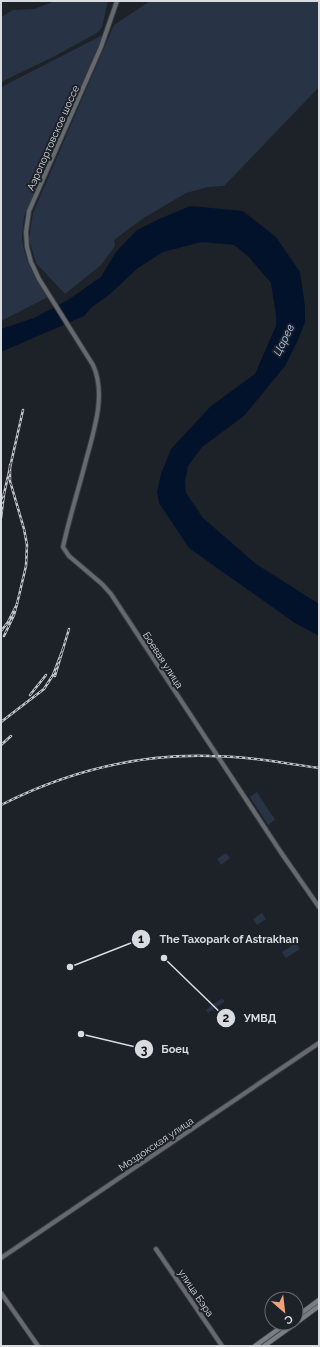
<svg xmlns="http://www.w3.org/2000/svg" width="320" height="1347" font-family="Raleway,sans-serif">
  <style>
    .green { fill: #283446 }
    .water { fill: #03122b }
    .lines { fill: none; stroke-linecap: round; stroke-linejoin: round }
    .secondary-casing { stroke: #373b42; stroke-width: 6 }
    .primary-casing { stroke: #373b42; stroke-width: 6 }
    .secondary { stroke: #666a6f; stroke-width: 4 }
    .primary { stroke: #797e85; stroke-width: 4.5 }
    .rail-casing { stroke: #c1c4c9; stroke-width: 2.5 }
    .rail { stroke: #1d2128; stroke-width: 1; stroke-dasharray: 3; stroke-linecap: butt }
    .labels { text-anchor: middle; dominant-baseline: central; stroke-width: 4; stroke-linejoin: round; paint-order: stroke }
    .street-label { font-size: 10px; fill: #d8dbdf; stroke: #1d2128 }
    .water-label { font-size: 11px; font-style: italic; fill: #b4d1fc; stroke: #1d2128 }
    .leader { fill: none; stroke: #d8dbdf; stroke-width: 1.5 }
    .callout-dot { fill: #d8dbdf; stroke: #1d2128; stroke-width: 1.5 }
    .mark-label { font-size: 12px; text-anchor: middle; font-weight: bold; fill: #111 }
    .callout-label { font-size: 11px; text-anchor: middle; font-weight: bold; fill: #d8dbdf; stroke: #1d2128; stroke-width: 4; stroke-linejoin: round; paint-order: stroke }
  </style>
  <rect width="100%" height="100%" fill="#1d2128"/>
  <!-- green -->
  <g class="green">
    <path d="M55 1H108L102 27 97 33 51 58 7 79 1 83V17L13 10 34 9Z"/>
    <path d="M150 1H319V87L224 186 208 187 186 193 142 219 114 240 115 246 101 265 65 294 36 263 29 239 33 213 114 25Z"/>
    <path d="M103 35 24 216C24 223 22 230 22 238 24 260 36 279 48 297L1 321V88L9 83Z"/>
    <path d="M257 792 275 820 268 825 250 797Z"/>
    <path d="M226 853 230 858 221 865 217 859Z"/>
    <path d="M262 913 266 919 257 925 253 919Z"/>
    <path d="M296 943 300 949 286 958 282 952Z"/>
    <path d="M221 999 224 1000V1002L208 1013 206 1010 209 1008V1007Z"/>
  </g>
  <!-- water -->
  <path class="water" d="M190 206 243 211 276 237 300 272 305 306V322L298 340 285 366 244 416 202 447 188 466 185 482 186 493 203 518 256 564 319 604V636L295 623 189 548 159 503 157 492 161 474 171 449 211 406 255 374 276 326V315L271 283 248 256 234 245 202 242 163 252 138 268 110 294 91 308 84 316 1 352V329L34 318 68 300 101 277 116 252 137 230 157 220Z"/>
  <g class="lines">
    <!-- secondary casing -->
    <g class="secondary-casing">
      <g id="secondary">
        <path d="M117 1 101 47 29 211 26 232 27 247 31 262 39 279 93 365C107 395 93 433 85 464 78 491 69 519 63 547L69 556 102 584 111 594 280 851 319 907"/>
        <path d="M156 1249 222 1346"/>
        <path d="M1 1258 319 1043"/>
        <path d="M1 1293 38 1346"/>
      </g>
    </g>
    <!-- primary casing -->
    <g class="primary-casing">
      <g id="primary">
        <path d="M296 1317 319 1300"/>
        <path d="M296 1323 319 1306"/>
        <path d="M255 1346 287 1323"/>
        <path d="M264 1346 296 1323"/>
      </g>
    </g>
    <!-- secondary -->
    <use href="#secondary" class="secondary"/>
    <!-- primary -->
    <use href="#primary" class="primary"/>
    <!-- rail casing -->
    <g class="rail-casing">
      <g id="rail">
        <path d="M10 465V481L24 529 27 545 26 566 17 604"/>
        <path d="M4 494 23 410"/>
        <path d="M1 508 4 494 1 518"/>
        <path d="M1 631 8 622 17 604 14 615 4 636"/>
        <path d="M63 649 69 629"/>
        <path d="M30 695 46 675"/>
        <path d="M1 722 44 689 53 675 63 649 55 676"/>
        <path d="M1 745 11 736"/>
        <path d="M1 805C66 772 137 754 210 756 246 756 283 763 319 768"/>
      </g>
    </g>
    <!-- rail -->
    <use href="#rail" class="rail"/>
  </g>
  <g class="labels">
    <!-- street labels -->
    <g class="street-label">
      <text transform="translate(53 138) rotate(-66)">Аэропортовское шоссе</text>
      <text transform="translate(163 660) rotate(57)">Боевая улица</text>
      <text transform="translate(156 1144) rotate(-34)">Моздокская улица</text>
      <text transform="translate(196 1293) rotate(56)">улица Бэра</text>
    </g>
    <!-- water labels -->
    <g class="water-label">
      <text transform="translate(284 340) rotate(-64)">Царев</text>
    </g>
  </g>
  <!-- callouts -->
  <path class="leader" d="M70 967L141 939M164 958L226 1018M81 1034L144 1049"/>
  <g class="callout-dot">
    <circle cx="70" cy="967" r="4"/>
    <circle cx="164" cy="958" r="4"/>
    <circle cx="81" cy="1034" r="4"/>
    <circle cx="141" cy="939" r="10"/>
    <circle cx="226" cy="1018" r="10"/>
    <circle cx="144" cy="1049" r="10"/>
  </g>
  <g class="mark-label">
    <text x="141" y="943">1</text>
    <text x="226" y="1022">2</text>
    <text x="144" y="1054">3</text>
  </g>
  <g class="callout-label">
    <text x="229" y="943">The Taxopark of Astrakhan</text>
    <text x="260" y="1022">УМВД</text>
    <text x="175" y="1053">Боец</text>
  </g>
  <!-- border -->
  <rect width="320" height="1347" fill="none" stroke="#d8dbdf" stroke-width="4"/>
  <!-- north arrow -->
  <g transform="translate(284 1311) rotate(152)"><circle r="19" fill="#1d2128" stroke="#686b71"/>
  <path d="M0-3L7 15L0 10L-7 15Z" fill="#f0a279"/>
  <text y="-6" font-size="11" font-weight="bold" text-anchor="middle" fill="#d8dbdf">С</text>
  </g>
</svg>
